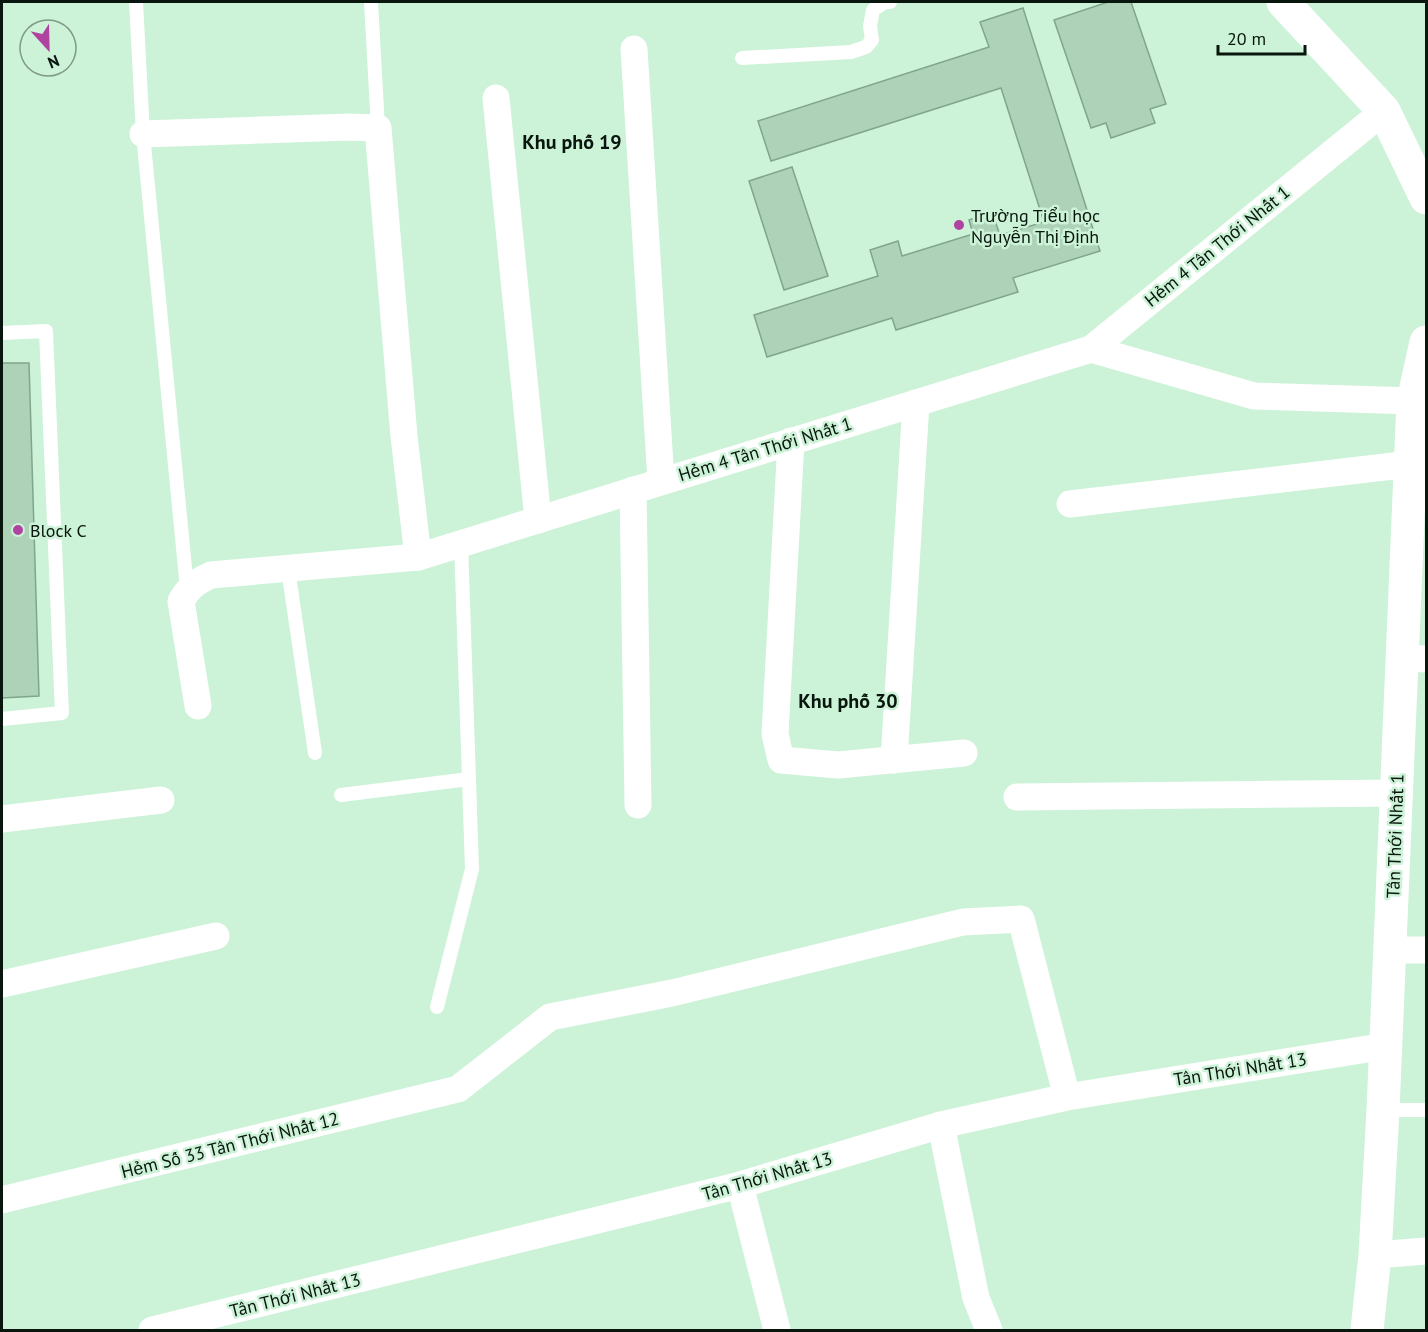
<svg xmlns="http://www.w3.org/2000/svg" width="1428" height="1332" font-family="'PT Sans',sans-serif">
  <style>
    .building { fill: #add2b8; stroke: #81a58c; stroke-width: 1.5 }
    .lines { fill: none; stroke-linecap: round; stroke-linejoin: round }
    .service { stroke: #fff; stroke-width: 14 }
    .minor { stroke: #fff; stroke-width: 27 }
    .tertiary { stroke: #fff; stroke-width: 33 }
    .poi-dot { fill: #b143a0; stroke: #ccf2d7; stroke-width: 2 }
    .labels { text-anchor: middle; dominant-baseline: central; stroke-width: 5; stroke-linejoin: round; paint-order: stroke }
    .poi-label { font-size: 18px; fill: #09160d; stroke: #ccf2d7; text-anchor: start }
    .street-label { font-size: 18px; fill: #09160d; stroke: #ccf2d7 }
    .neighbourhood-label { font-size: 20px; font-weight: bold; fill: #09160d; stroke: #ccf2d7 }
  </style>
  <rect width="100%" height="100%" fill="#ccf2d7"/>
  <!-- building -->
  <g class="building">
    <path d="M1108 2H1131L1166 104 1150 109 1155 123 1111 138 1106 123 1091 128 1054 20Z"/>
    <path d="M1023 8 1100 251 1013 278 1018 292 896 330 892 318 767 357 754 315 878 276 870 250 898 241 902 256 973 234 969 220 992 212 1000 235 1044 222 1001 88 771 161 758 121 989 47 980 22Z"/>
    <path d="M792 167 828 276 784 290 749 181Z"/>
    <path d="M2 363H29L39 696 2 698Z"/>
  </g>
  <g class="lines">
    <!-- service -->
    <g class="service">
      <path d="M136 2 143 134 187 589"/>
      <path d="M371 2 378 128"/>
      <path d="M742 58 851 52 866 47 872 40 870 26 873 10 885 2H890"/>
      <path d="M2 333 46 331 62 713 2 719"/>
      <path d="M288 569 315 753"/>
      <path d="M341 795 469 779"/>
      <path d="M437 1007 472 869 461 543"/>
      <path d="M1384 1110H1426"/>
    </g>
    <!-- minor -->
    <g class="minor">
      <path d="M634 49 661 481"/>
      <path d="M496 98 538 520"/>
      <path d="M143 134 349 127 378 128 404 436 418 557"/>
      <path d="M1091 349 1254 396 1413 401"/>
      <path d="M791 441 775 734 781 760 838 765 964 753"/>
      <path d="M633 490 638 805"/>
      <path d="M1070 504 1410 464"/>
      <path d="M1402 658 1426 659"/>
      <path d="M198 706 181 601C189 587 196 582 211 575L418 557 1091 349 1384 111"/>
      <path d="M894 760 916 403"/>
      <path d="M1017 797 1396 793"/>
      <path d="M2 819 161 800"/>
      <path d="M1390 950H1426"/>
      <path d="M2 984 216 936"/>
      <path d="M941 1125 976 1298 989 1330"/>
      <path d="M740 1185 777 1330"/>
      <path d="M2 1200 458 1089 550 1017 672 993 963 922 1021 919 1067 1097"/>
      <path d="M1375 1255 1426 1251"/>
      <path d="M152 1330 740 1185 941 1125 1067 1097 1386 1046"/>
    </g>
    <!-- tertiary -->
    <g class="tertiary">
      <path d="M1283 2 1384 111 1426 198"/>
      <path d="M1367 1330 1375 1255 1383 1110 1413 401 1426 342"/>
    </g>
  </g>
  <!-- markers -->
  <g class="poi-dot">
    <circle cx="959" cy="225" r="6"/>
    <circle cx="18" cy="530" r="6"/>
  </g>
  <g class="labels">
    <!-- poi labels -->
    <g class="poi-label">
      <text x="971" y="215">Trường Tiểu học<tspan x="971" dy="21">Nguyễn Thị Định</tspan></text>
      <text x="30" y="530">Block C</text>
    </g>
    <!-- street labels -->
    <g class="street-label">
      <text transform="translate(1217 246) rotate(-39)">Hẻm 4 Tân Thới Nhất 1</text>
      <text transform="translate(765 449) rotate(-17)">Hẻm 4 Tân Thới Nhất 1</text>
      <text transform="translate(1395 836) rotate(-88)">Tân Thới Nhất 1</text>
      <text transform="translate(1240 1069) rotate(-9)">Tân Thới Nhất 13</text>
      <text transform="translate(230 1145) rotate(-14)">Hẻm Số 33 Tân Thới Nhất 12</text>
      <text transform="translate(767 1176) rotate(-16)">Tân Thới Nhất 13</text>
      <text transform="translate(295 1295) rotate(-14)">Tân Thới Nhất 13</text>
    </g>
    <!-- neighbourhood labels -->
    <g class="neighbourhood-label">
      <text x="572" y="142">Khu phố 19</text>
      <text x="848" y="701">Khu phố 30</text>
    </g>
  </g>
  <!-- border -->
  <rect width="1428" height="1332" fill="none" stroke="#09160d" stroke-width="6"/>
  <!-- north arrow -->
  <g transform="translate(48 48) rotate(158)"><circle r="28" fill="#ccf2d7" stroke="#7e9a86" stroke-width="1.5"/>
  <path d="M0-4.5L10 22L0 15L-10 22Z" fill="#b143a0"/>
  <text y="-9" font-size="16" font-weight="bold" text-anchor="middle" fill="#09160d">N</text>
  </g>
  <!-- scale -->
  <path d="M1218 45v9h87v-9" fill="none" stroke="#09160d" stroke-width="3"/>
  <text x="1227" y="45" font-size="18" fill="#09160d" stroke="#ccf2d7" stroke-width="4.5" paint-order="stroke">20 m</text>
</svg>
